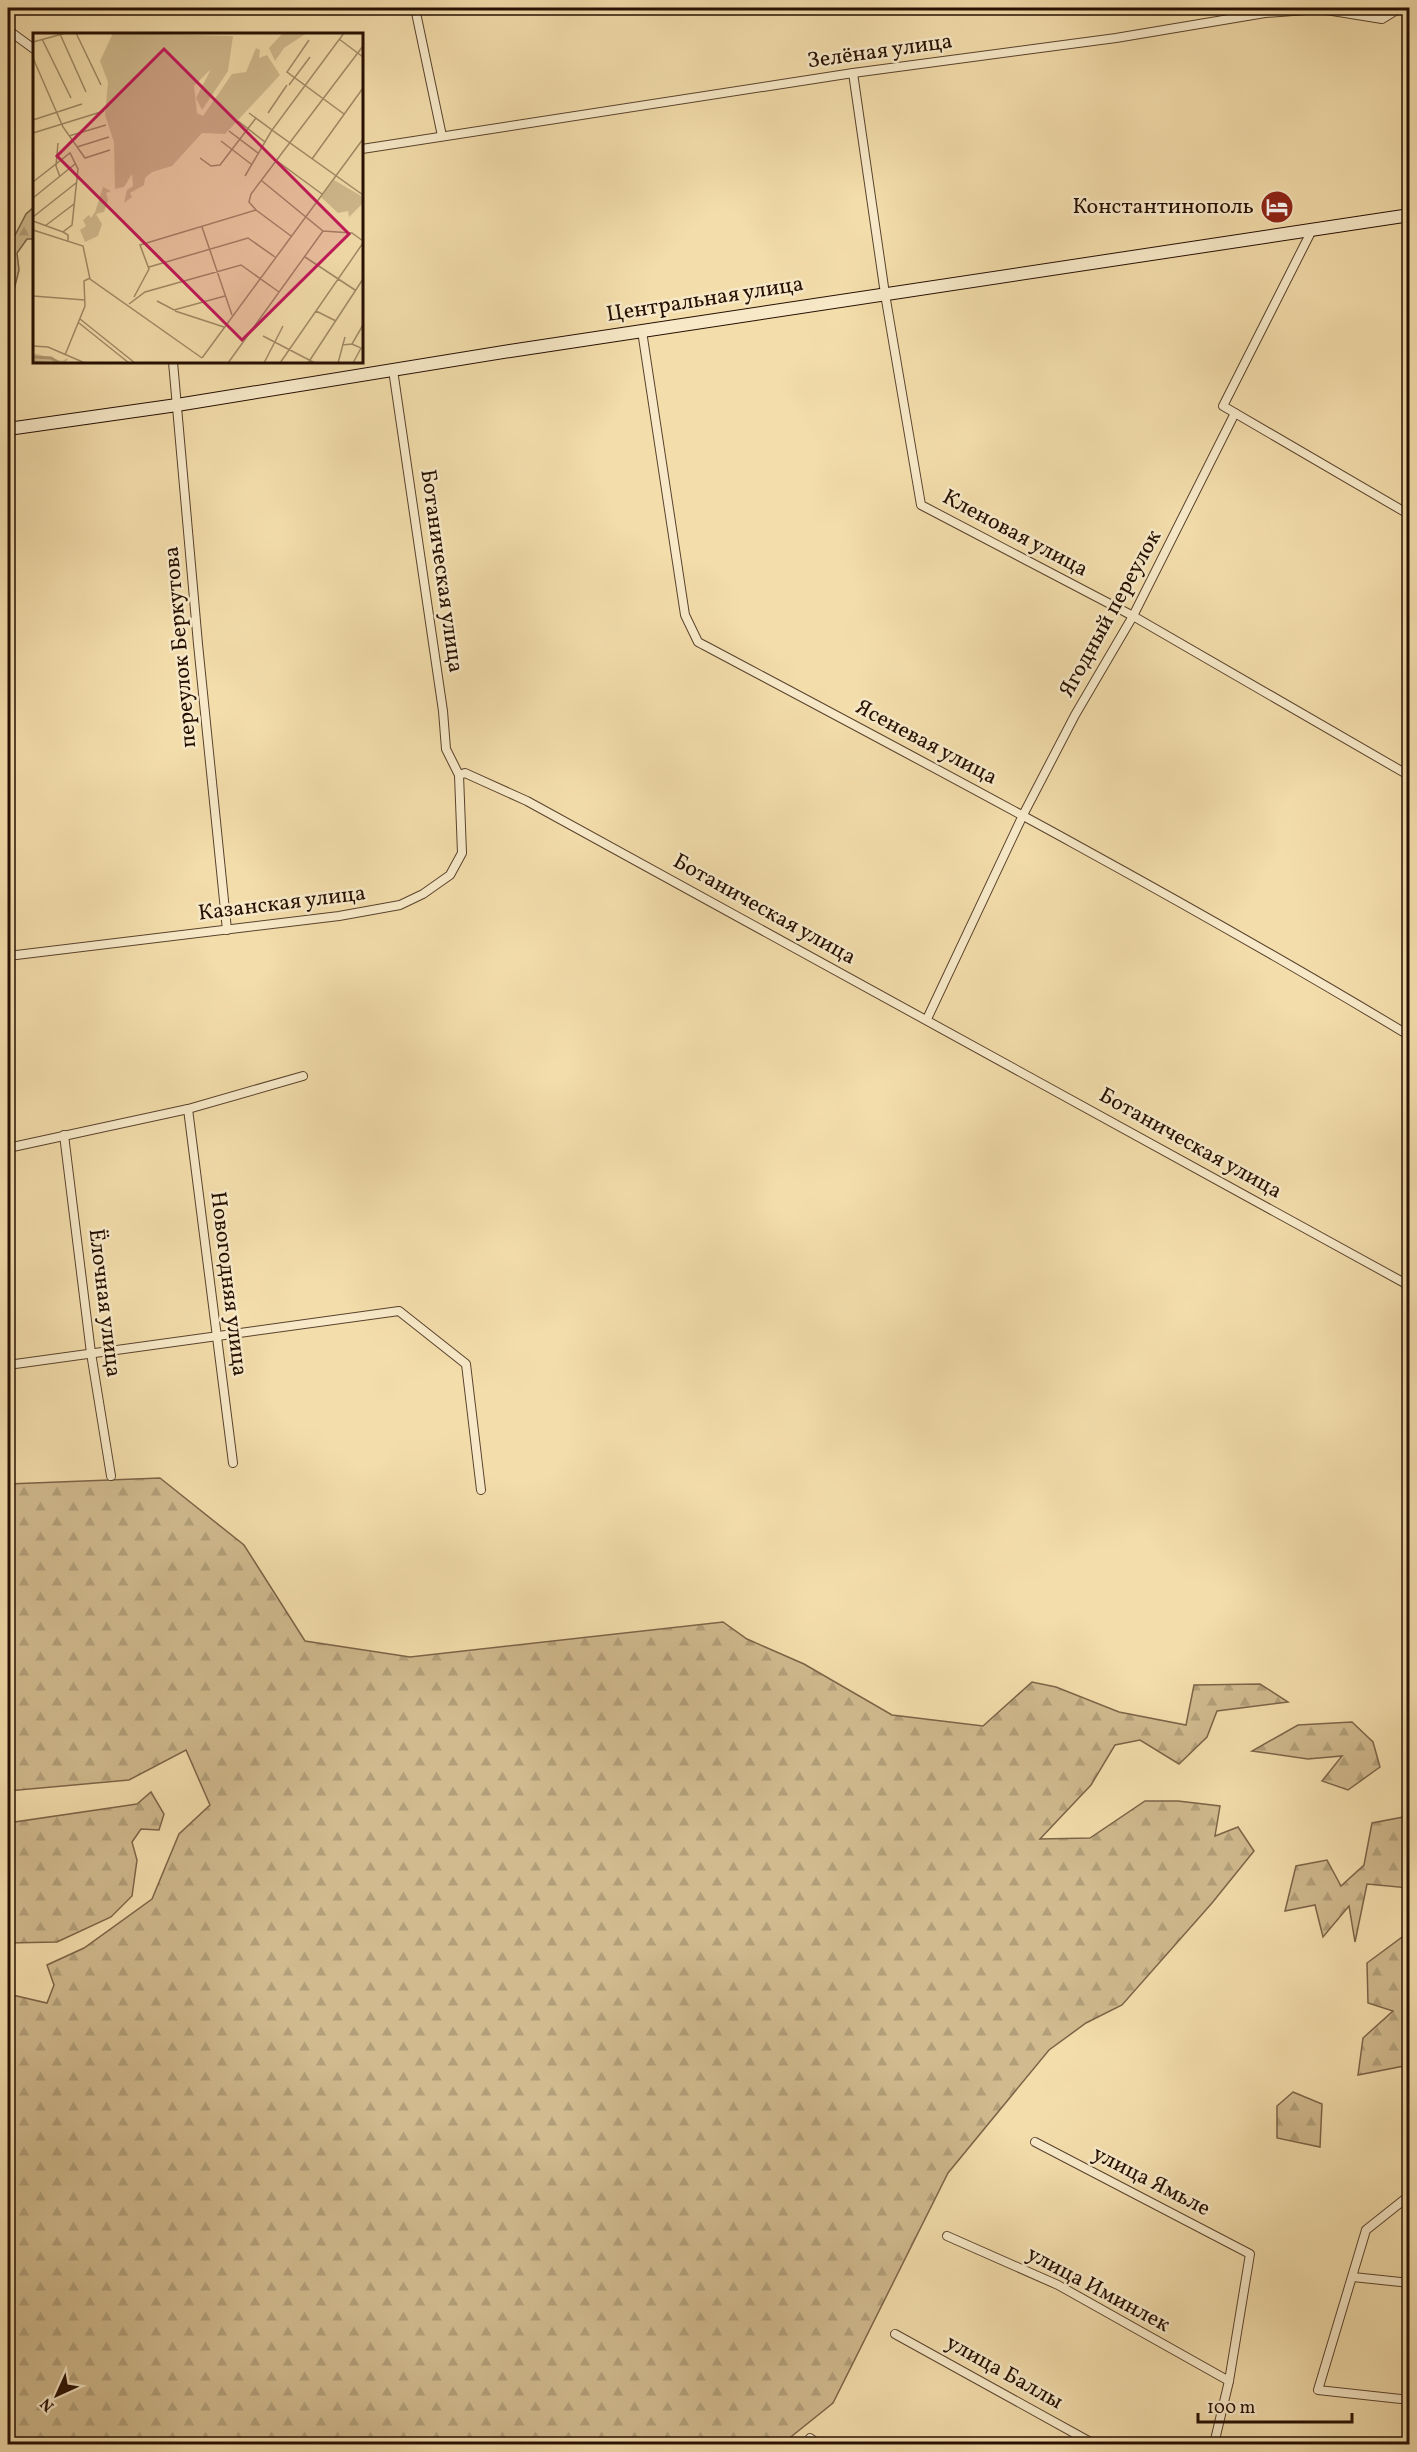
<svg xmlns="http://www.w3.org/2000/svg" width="1417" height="2452" font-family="Vollkorn,serif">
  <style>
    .forest { fill: url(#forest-firs); stroke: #7b6448; stroke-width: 1.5 }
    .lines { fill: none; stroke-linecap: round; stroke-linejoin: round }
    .street-casing { stroke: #59422c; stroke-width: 10 }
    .secondary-casing { stroke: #260f02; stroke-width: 14 }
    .street { stroke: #f7e9c8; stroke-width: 8 }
    .secondary { stroke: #f7e9c8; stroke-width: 12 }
    .labels { text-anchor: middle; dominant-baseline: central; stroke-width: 5; stroke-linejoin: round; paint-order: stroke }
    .street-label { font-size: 22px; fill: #260f02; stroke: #f7e9c8 }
    .poi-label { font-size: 22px; fill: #260f02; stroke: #f7e9c8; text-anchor: end }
    .inset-river { fill: none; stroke: #ad9772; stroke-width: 3 }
    .inset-road { fill: none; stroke: #a18b67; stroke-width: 1.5 }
    .view { fill: #c2185b; fill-opacity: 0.15; stroke: #c2185b; stroke-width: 3 }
    .inset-edge { fill: none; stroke: #260f02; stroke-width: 3 }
  </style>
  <defs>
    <pattern id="forest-firs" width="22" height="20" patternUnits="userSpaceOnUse" patternTransform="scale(1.5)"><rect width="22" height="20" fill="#d0ba8e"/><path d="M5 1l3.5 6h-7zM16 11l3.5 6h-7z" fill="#b29f79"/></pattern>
  </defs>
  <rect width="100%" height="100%" fill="#f3ddab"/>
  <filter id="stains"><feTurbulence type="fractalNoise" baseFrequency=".00333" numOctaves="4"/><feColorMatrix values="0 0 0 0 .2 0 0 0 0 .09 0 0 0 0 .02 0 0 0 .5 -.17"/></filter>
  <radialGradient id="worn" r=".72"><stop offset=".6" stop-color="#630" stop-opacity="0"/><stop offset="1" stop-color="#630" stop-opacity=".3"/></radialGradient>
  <!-- forest -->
  <g class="forest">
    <path d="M34 207V239H27L17 253 19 270 12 298 8 299V239L12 241 26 214Z"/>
    <path d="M160 1478 244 1545 305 1641 410 1657 723 1622 747 1639 804 1664 892 1715 983 1726 1032 1682 1056 1687 1119 1712 1186 1725 1194 1685 1260 1684 1288 1702 1217 1711 1207 1737 1179 1764 1140 1740 1115 1745 1091 1785 1040 1839 1090 1838 1145 1801H1178L1220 1806 1215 1836 1238 1827 1254 1851 1212 1903 1122 2005 1086 2023 1049 2050 948 2173 833 2403 782 2444H8V1994L47 2003 54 1985 47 1965 84 1948 152 1899 179 1834 210 1805 186 1750 129 1780 8 1791V1484Z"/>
    <path d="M1352 1722 1373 1742 1380 1767 1348 1790 1322 1781 1342 1756 1308 1759 1252 1751 1298 1725Z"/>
    <path d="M151 1792 164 1814 159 1830 141 1829 132 1842 137 1860 132 1896 111 1917 57 1942 8 1943V1823L137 1804Z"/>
    <path d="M1409 1816V1888L1367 1884 1355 1942 1349 1906 1323 1937 1315 1905 1285 1911 1296 1866 1327 1860 1341 1886 1364 1865 1372 1823Z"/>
    <path d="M1409 1932V1980L1406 1984 1410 1992 1409 2054 1404 2066 1358 2075 1363 2038 1393 2011 1368 2003 1367 1963Z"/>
    <path d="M1293 2092 1322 2104 1320 2147 1277 2138V2106Z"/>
  </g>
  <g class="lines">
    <!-- street casing -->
    <g class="street-casing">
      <g id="street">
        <path d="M415 8 442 136"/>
        <path d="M8 30 34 49"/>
        <path d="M853 73 885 294 921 505 1133 616 1410 776"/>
        <path d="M362 149 853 73 1116 38 1265 13 1320 9 1382 19 1400 8"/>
        <path d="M642 331 685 615 698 642C937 769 1178 896 1410 1036"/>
        <path d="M173 362 198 644 227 930"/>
        <path d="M393 370 443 711 446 749 459 775 465 773 527 801 1410 1286"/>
        <path d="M1235 413 1410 515"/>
        <path d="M8 956 339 916 400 905 423 894 450 875 462 853 459 775"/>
        <path d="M927 1019 1023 815 1075 715 1133 616 1235 413 1223 406 1311 232"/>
        <path d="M188 1109 233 1463"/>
        <path d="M64 1135 91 1353 111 1476"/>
        <path d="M8 1148 188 1109 303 1076"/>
        <path d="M8 1365 399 1311 466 1364 481 1490"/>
        <path d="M1035 2142 1250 2254 1229 2381 1214 2444"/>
        <path d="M1410 2195 1366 2230 1318 2390 1410 2400"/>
        <path d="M947 2236 1058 2285 1229 2381"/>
        <path d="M1353 2277 1410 2283"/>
        <path d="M895 2334 1094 2444"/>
        <path d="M810 2438 818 2444"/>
      </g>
    </g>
    <!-- secondary casing -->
    <g class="secondary-casing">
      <path id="secondary" d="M8 429 177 405 510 351 1410 215"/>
    </g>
    <!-- street -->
    <use href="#street" class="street"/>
    <!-- secondary -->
    <use href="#secondary" class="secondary"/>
  </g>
  <!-- icons -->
  <defs>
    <g id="hotel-disc" transform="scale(1.725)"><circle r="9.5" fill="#8f2418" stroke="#f7e9c8"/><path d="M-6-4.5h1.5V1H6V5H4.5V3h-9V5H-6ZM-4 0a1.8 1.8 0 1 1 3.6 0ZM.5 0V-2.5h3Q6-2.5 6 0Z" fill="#fff"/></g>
  </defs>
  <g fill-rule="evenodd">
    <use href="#hotel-disc" x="1277" y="207"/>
  </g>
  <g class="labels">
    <!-- street labels -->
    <g class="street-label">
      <text transform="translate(880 52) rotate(-8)">Зелёная улица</text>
      <text transform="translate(705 300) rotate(-9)">Центральная улица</text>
      <text transform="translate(1015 534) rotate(28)">Кленовая улица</text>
      <text transform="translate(441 571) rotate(82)">Ботаническая улица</text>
      <text transform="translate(1111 614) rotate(-61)">Ягодный переулок</text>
      <text transform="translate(181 647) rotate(-95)">переулок Беркутова</text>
      <text transform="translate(926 743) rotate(28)">Ясеневая улица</text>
      <text transform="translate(282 904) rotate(-7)">Казанская улица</text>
      <text transform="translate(764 910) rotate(29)">Ботаническая улица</text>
      <text transform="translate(1190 1144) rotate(29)">Ботаническая улица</text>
      <text transform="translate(228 1284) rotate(83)">Новогодняя улица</text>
      <text transform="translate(104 1303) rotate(83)">Ёлочная улица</text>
      <text transform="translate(1151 2182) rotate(27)">улица Ямьле</text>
      <text transform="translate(1098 2290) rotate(28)">улица Иминлек</text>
      <text transform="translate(1004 2373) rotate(29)">улица Баллы</text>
    </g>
    <!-- poi labels -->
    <g class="poi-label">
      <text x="1254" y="207">Константинополь</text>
    </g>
  </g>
  <!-- overview -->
  <g transform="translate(33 33)">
    <rect width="330" height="330" fill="#f3ddab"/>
    <path d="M80 0 200 3 195 38 169 77 163 65 178 36 161 53 164 80 170 83 199 41 213 39 223 15 227 17 226 25 234 22 247 42 192 101 169 100 139 133 119 139 112 145 111 152 97 160 99 164 91 170 94 157 100 153 99 141 91 154 82 156 81 109 72 82 75 49 67 28ZM250 0H274L251 15 242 28 236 15ZM70 154 78 158 73 160 75 167 71 179 63 181 69 191 65 203 52 209 47 197 53 193 50 187 56 182 58 185 62 179ZM0 320 29 328 35 325 33 330H20L0 327Z" fill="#d0ba8e"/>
    <path d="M301 147 330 164V170L316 184 315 178 305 180 288 164Z" fill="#d0ba8e"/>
    <path class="inset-river" d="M0 324 18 325 26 330"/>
    <path class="inset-road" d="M43 0 68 52M311 0 239 97 330 162M27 1 53 59M9 6 38 65M306 6 330 24M276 7 254 39 311 81M0 9 33 0M0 25 30 94 52 125 77 117M256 52 277 24M235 80 254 52M0 87 49 71M205 88 232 109M196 98 225 120M0 100 71 78M36 103 73 92M188 108 218 131M25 110 23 133 27 144M44 114 76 104M167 125 178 133 187 132 223 85M279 126 330 55M244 128 289 161M212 143 239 97 216 80M229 148 290 198 319 200 330 208M0 149 37 120 45 136 39 192 30 199 35 202V208M0 165 42 131M223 177 216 169 218 161 330 13M0 184 43 150M0 188 30 199M12 193 41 171M169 194 199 282M0 197 50 213 57 246 169 325M272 224 322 257M116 234 215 205 242 224M0 263 52 267M101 264 116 236 107 212 223 177 258 203M124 268 141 277 192 263M96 271 112 259 208 232 246 259M142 278 191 294M283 278 303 288M47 286 102 330M46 290 96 330M230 303 282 330M319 311 328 315 320 330M309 312 319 311 330 292M0 313 15 314 52 330M32 322 52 273 51 248 57 245M169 325 330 106M0 328 18 330M195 330 290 198M231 330 250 293M247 330 330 210M275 330 330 246M305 330 312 304"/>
    <path class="view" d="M131 16 316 201 209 307 24 123Z"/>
    <rect width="330" height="330" class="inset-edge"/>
  </g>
  <!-- margin -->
  <rect width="1417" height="2452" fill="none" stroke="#f3ddab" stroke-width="30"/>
  <rect x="9" y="9" width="1399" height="2434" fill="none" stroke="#260f02" stroke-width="3"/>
  <rect x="15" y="15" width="1387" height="2422" fill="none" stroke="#260f02" stroke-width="1.5"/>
  <!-- north arrow -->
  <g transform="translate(57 2395) rotate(225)" stroke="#f7e9c8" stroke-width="4.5" paint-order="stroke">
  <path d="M0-4.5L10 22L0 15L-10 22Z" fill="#260f02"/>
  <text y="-9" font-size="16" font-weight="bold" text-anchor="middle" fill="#260f02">N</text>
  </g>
  <!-- scale -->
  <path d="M1198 2413v9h154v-9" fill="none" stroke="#260f02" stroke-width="3"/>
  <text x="1207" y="2413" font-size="18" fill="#260f02" stroke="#f7e9c8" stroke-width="4.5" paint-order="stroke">100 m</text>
  <rect width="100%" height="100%" filter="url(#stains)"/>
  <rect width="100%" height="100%" fill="url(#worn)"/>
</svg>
